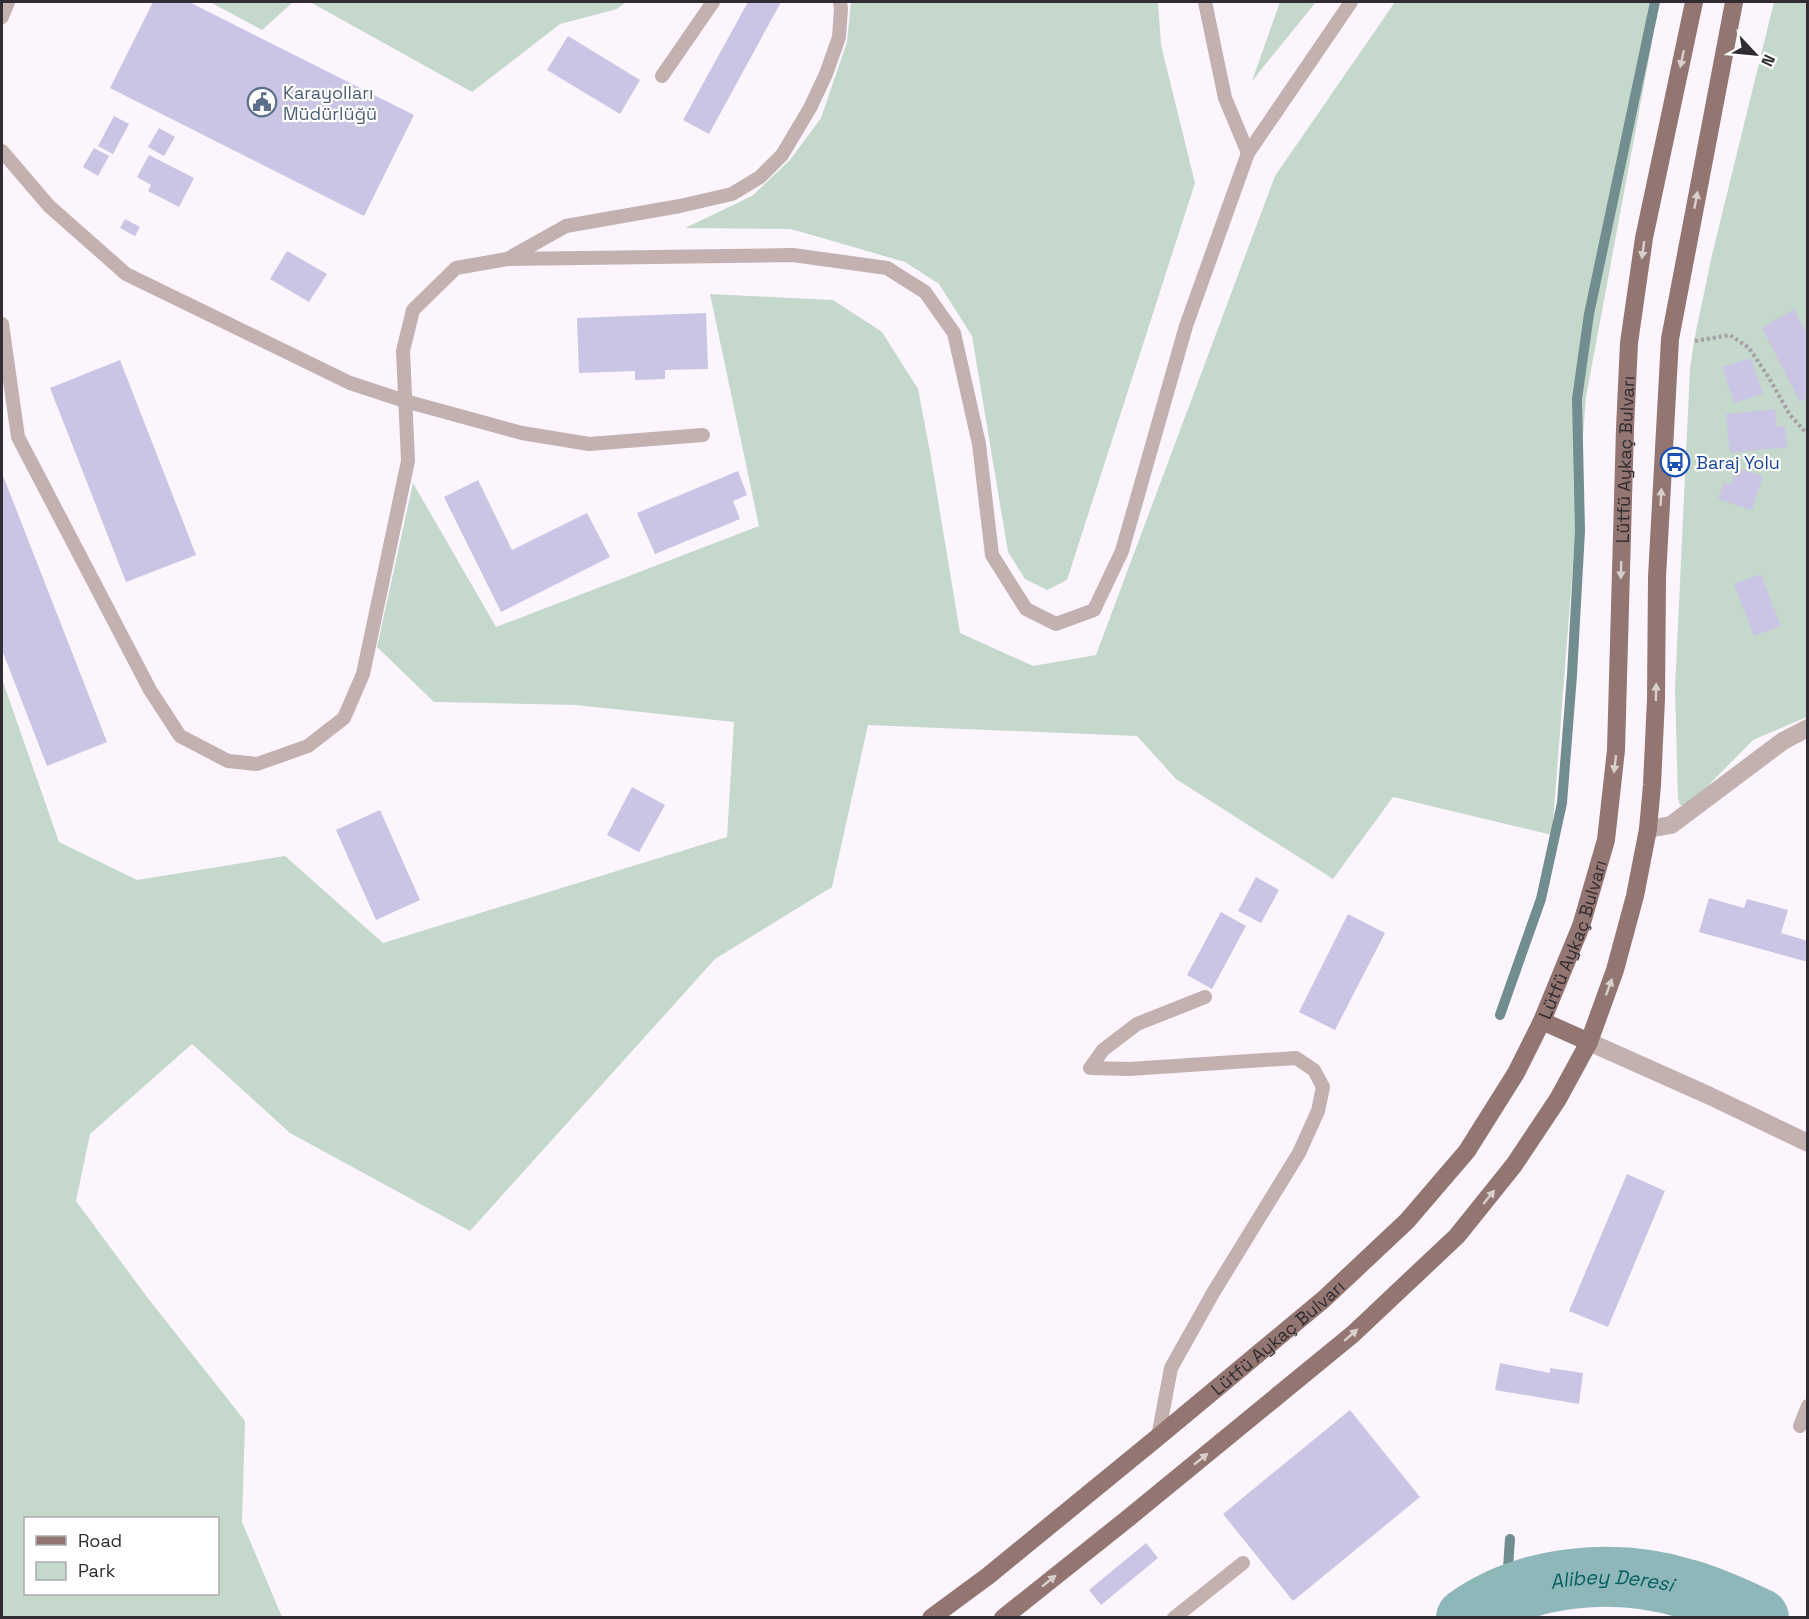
<svg xmlns="http://www.w3.org/2000/svg" width="1809" height="1619" font-family="'Space Grotesk',sans-serif">
  <style>
    .green { fill: #c4d8cb; fill-rule: evenodd }
    .lines { fill: none; stroke-linecap: round; stroke-linejoin: round }
    .stream { stroke: #728d90; stroke-width: 10 }
    .river { stroke: #8eb7b9; stroke-width: 60 }
    .building { fill: #cac5e4 }
    .path { stroke: #a59ea6; stroke-width: 4; stroke-dasharray: 3 3; stroke-linecap: butt }
    .lane { stroke: #c2b1ae; stroke-width: 14 }
    .street { stroke: #c2b1ae; stroke-width: 18 }
    .primary { stroke: #937671; stroke-width: 18 }
    .oneway { fill: #d9cfcd }
    .labels { text-anchor: middle; dominant-baseline: central; stroke-width: 4.5; stroke-linejoin: round; paint-order: stroke }
    .service-label { font-size: 18px; fill: #4e5e75; stroke: #fff; text-anchor: start }
    .street-label { font-size: 18px; fill: #312b32; stroke: #fff }
    .transit-label { font-size: 18px; fill: #164399; stroke: #fff; text-anchor: start }
    .water-label { font-size: 20px; font-style: italic; fill: #085f63; stroke: #fff }
  </style>
  <rect width="100%" height="100%" fill="#fcf5fd"/>
  <!-- green -->
  <g class="green">
    <path d="M210 2H293L262 30Z"/>
    <path d="M310 2H626L617 9 560 24 472 92Z"/>
    <path d="M851 2H1158L1161 45 1195 183 1067 580 1047 590 1025 579 1008 552 972 336 939 284 905 262 791 229 685 228 752 196 790 160 821 118 847 42Z"/>
    <path d="M1280 2H1316L1252 81Z"/>
    <path d="M1395 2H1655L1652 42 1586 397 1552 835 1393 797 1333 879 1176 779 1137 736 868 725 832 887 715 959 470 1231 290 1133 192 1044 90 1134 76 1201 147 1297 245 1421 242 1522 282 1617H2V679L59 842 137 880 285 856 383 943 727 837 734 722 576 705 434 702 377 647 413 483 496 627 759 526 710 294 833 300 882 332 918 389 930 452 960 633 1033 666 1096 655 1275 176ZM218 1518V1594H26V1518Z"/>
    <path d="M1774 2H1807V717L1753 740 1688 806 1680 805 1678 799 1675 689 1690 369 1694 341 1712 255Z"/>
  </g>
  <g class="lines">
    <!-- stream -->
    <g class="stream">
      <path d="M1500 1015 1541 899 1562 803 1572 675 1580 531 1577 399 1589 314 1655 2"/>
      <path d="M1506 1596 1510 1539"/>
    </g>
    <!-- river -->
    <path class="river" id="s1" d="M1466 1618C1527 1574 1617 1567 1687 1589 1712 1596 1735 1607 1759 1618"/>
  </g>
  <!-- building -->
  <g class="building">
    <path d="M153 2H189L414 115 364 216 110 88Z"/>
    <path d="M748 2H781L709 134 683 120Z"/>
    <path d="M568 36 640 80 620 114 547 70Z"/>
    <path d="M114 116 129 124 113 154 98 146Z"/>
    <path d="M159 128 175 137 164 156 148 147Z"/>
    <path d="M94 148 109 156 98 176 83 167Z"/>
    <path d="M149 155 194 178 179 207 148 191 151 185 137 177Z"/>
    <path d="M125 219 140 227 135 236 120 228Z"/>
    <path d="M287 251 327 274 309 302 270 279Z"/>
    <path d="M1794 309 1808 337V397L1800 402 1762 328Z"/>
    <path d="M706 313 708 369 665 370V379L635 380V371L579 373 577 318Z"/>
    <path d="M1751 358 1763 394 1734 403 1722 367Z"/>
    <path d="M120 360 196 555 126 582 50 388Z"/>
    <path d="M1775 409 1777 427 1785 426 1787 447 1730 453 1726 414Z"/>
    <path d="M1737 468 1763 476 1752 510 1718 499 1724 482 1731 485Z"/>
    <path d="M738 471 747 495 733 501 740 519 655 554 637 513Z"/>
    <path d="M2 473 107 742 47 766 2 650Z"/>
    <path d="M478 480 512 550 587 513 610 557 501 612 444 497Z"/>
    <path d="M1761 574 1781 626 1754 636 1734 584Z"/>
    <path d="M632 787 665 805 639 852 607 835Z"/>
    <path d="M380 810 420 900 376 920 336 830Z"/>
    <path d="M1256 877 1279 890 1261 923 1238 911Z"/>
    <path d="M1709 898 1744 908 1747 899 1788 910 1781 933 1808 941V962L1699 932Z"/>
    <path d="M1221 912 1246 926 1212 989 1187 975Z"/>
    <path d="M1348 914 1385 933 1335 1030 1299 1012Z"/>
    <path d="M1627 1174 1665 1191 1608 1327 1569 1311Z"/>
    <path d="M1500 1363 1550 1373V1368L1583 1373 1579 1404 1495 1390Z"/>
    <path d="M1350 1410 1420 1497 1293 1601 1223 1514Z"/>
    <path d="M1146 1543 1158 1558 1101 1605 1089 1590Z"/>
  </g>
  <g class="lines">
    <!-- path -->
    <path class="path" d="M1695 341 1730 335 1749 348 1769 378 1790 415 1808 435"/>
    <!-- lane -->
    <g class="lane">
      <path d="M1205 2 1225 98 1248 153"/>
      <path d="M2 17 8 2"/>
      <path d="M662 76 713 2"/>
      <path d="M2 151 49 206 126 274 350 383 405 401 522 433 589 444 703 435"/>
      <path d="M509 258 566 226 680 206 732 194 760 177 782 155 810 108 826 74 839 37 841 9 840 2"/>
      <path d="M2 324 18 437 150 690 180 736 228 761 257 764 308 746 344 718 363 674 408 461 403 351 413 310 456 268 507 259 793 255 887 268 925 292 954 333 979 444 992 555 1026 609 1056 624 1094 610 1122 551 1186 326 1248 153 1351 2"/>
      <path d="M1800 1426 1808 1406"/>
      <path d="M1158 1437 1171 1368 1213 1293 1299 1153 1318 1111 1323 1087 1314 1070 1296 1058 1129 1069 1090 1068 1103 1050 1137 1024 1205 997"/>
      <path d="M1174 1618 1243 1563"/>
    </g>
    <!-- street -->
    <g class="street">
      <path d="M1648 829 1671 825 1783 741 1808 728"/>
      <path d="M1589 1042 1710 1096 1808 1143"/>
    </g>
    <!-- primary -->
    <g class="primary">
      <path d="M1542 1021 1589 1042"/>
      <path id="s2" d="M931 1618 988 1576 1158 1437 1324 1299 1407 1221 1467 1151 1516 1073 1542 1021 1581 926 1606 840 1616 750 1625 428 1629 343 1644 238 1694 2"/>
      <path d="M1003 1618 1126 1520 1353 1334 1457 1236 1514 1165 1558 1099 1589 1042 1615 970 1635 896 1648 829 1652 785 1656 699 1657 577 1670 339 1734 2"/>
    </g>
  </g>
  <!-- one-way arrows -->
  <defs><path id="oneway-solid" d="M-6-.8H1V-3.2L6.5 0L1 3.2V.8H-6Z" transform="scale(1.5)"/></defs>
  <g class="oneway">
    <use href="#oneway-solid" transform="translate(1682 59) rotate(102)"/>
    <use href="#oneway-solid" transform="translate(1696 200) rotate(-79)"/>
    <use href="#oneway-solid" transform="translate(1643 250) rotate(98)"/>
    <use href="#oneway-solid" transform="translate(1661 497) rotate(-87)"/>
    <use href="#oneway-solid" transform="translate(1621 570) rotate(91)"/>
    <use href="#oneway-solid" transform="translate(1656 692) rotate(-89)"/>
    <use href="#oneway-solid" transform="translate(1615 764) rotate(97)"/>
    <use href="#oneway-solid" transform="translate(1609 987) rotate(-70)"/>
    <use href="#oneway-solid" transform="translate(1489 1197) rotate(-51)"/>
    <use href="#oneway-solid" transform="translate(1351 1335) rotate(-41)"/>
    <use href="#oneway-solid" transform="translate(1201 1459) rotate(-39)"/>
    <use href="#oneway-solid" transform="translate(1049 1581) rotate(-39)"/>
  </g>
  <!-- icons -->
  <defs>
    <g id="civic-ring" transform="scale(1.5)"><circle r="9.5" fill="#fff" stroke="#5c6f8a" stroke-width="1.5"/><path d="M-.6-6.5H3V-4.5H.6V-3L4-1V1h2V6H-6V1h2V-1L-.6-3ZM-1.2 2.5V6h2.4V2.5Z" fill="#5c6f8a"/></g>
    <g id="bus-ring" transform="scale(1.5)"><circle r="9.5" fill="#fff" stroke="#1a4fb4" stroke-width="1.5"/><path d="M-5-6H5V4H4V6H2V4H-2V6H-4V4H-5ZM-3.5-4V0h7V-4ZM-3.5 1.2v1.5H-2V1.2ZM2 1.2v1.5H3.5V1.2Z" fill="#1a4fb4"/></g>
  </defs>
  <g fill-rule="evenodd">
    <use href="#civic-ring" x="262" y="102"/>
    <use href="#bus-ring" x="1675" y="462"/>
  </g>
  <g class="labels">
    <!-- service labels -->
    <g class="service-label">
      <text x="283" y="92">Karayolları<tspan x="283" dy="21">Müdürlüğü</tspan></text>
    </g>
    <!-- street labels -->
    <g class="street-label">
      <text stroke="none"><textPath href="#s2" startOffset="1436">Lütfü Aykaç Bulvarı</textPath></text>
      <text stroke="none"><textPath href="#s2" startOffset="950">Lütfü Aykaç Bulvarı</textPath></text>
      <text stroke="none"><textPath href="#s2" startOffset="446">Lütfü Aykaç Bulvarı</textPath></text>
    </g>
    <!-- transit labels -->
    <g class="transit-label">
      <text x="1696" y="462">Baraj Yolu</text>
    </g>
    <!-- water labels -->
    <g class="water-label">
      <text stroke="none"><textPath href="#s1" startOffset="154">Alibey Deresi</textPath></text>
    </g>
  </g>
  <!-- border -->
  <rect width="1809" height="1619" fill="none" stroke="#312b32" stroke-width="6"/>
  <!-- legend -->
  <rect x="24" y="1517" width="195" height="78" fill="#ffffff" stroke="#adaaad" stroke-width="1.5"/>
  <rect x="36" y="1536" width="30" height="9" fill="#937671" stroke="#adaaad" stroke-width="1.5"/>
  <text x="78" y="1547" font-size="18" fill="#312b32">Road</text>
  <rect x="36" y="1562" width="30" height="18" fill="#c4d8cb" stroke="#adaaad" stroke-width="1.5"/>
  <text x="78" y="1577" font-size="18" fill="#312b32">Park</text>
  <!-- north arrow -->
  <g transform="translate(1755 54) rotate(116)" stroke="#ffffff" stroke-width="4.5" paint-order="stroke">
  <path d="M0-4.5L10 22L0 15L-10 22Z" fill="#312b32"/>
  <text y="-9" font-size="16" font-weight="bold" text-anchor="middle" fill="#312b32">N</text>
  </g>
</svg>
